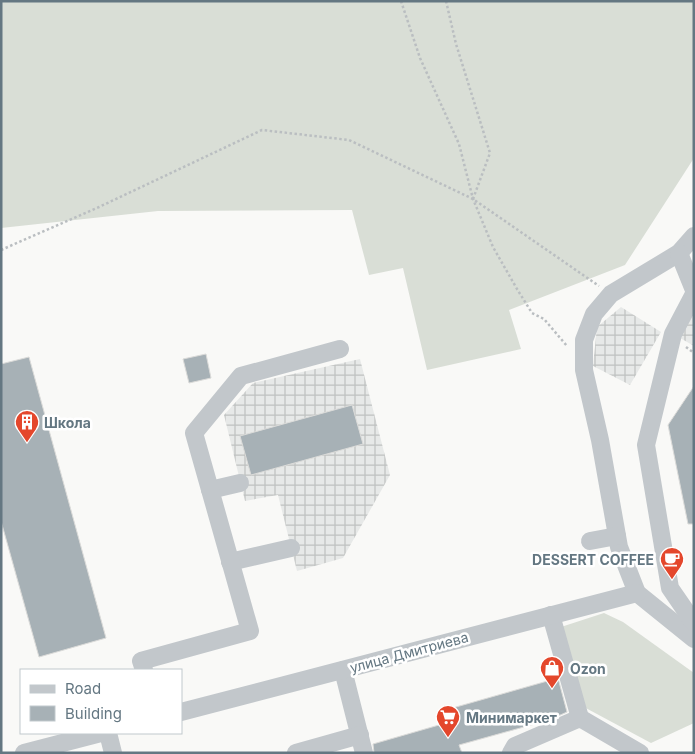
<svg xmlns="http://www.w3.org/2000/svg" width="695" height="754" font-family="Inter,sans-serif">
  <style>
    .industrial { fill: url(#industrial-grid) }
    .grass { fill: #d9ded6 }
    .building { fill: #a7b1b6; stroke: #dbdbd9 }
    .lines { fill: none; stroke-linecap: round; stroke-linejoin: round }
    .path { stroke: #babec1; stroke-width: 2.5; stroke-dasharray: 2.5 2.5; stroke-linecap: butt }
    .minor { stroke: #c2c7cb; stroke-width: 18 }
    .labels { text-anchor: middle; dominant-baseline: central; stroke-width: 5; stroke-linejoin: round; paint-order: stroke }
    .poi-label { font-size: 14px; font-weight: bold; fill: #647782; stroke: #fff; text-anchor: start }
    .street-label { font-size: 14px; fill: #647782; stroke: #fff }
  </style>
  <defs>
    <pattern id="industrial-grid" width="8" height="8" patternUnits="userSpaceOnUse" patternTransform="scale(1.25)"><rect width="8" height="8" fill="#e7e9e8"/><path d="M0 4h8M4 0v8" fill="none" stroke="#bfc2c1"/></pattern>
  </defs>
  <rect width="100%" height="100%" fill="#f9f9f7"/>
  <!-- industrial -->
  <g class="industrial">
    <path d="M621 307 661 332 630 385 593 366 597 327Z"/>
    <path d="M694 307V346L675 335Z"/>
    <path d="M360 359 390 475 343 558 297 571 278 495 245 501 224 415 253 383Z"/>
  </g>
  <!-- grass -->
  <g class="grass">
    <path d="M1 1H694V158L625 265 509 310 521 349 427 370 403 268 369 275 352 210 158 211 1 228Z"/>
    <path d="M604 613 623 622 694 673V723L651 743 582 706 561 627Z"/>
  </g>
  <!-- building -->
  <g class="building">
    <path d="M206 354 211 378 189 383 183 359Z"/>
    <path d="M29 357 106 638 39 657 1 521V364Z"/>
    <path d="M694 386V524H688L668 425Z"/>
    <path d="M352 405 363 444 251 475 240 436Z"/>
    <path d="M558 678 567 712 549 720 459 745 462 753H374L373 744 453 721 449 709Z"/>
  </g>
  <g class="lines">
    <!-- path -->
    <g class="path">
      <path d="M401 1 420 58 459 144 473 199 493 247 517 289 532 313 544 319 567 346"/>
      <path d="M446 1 456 44 490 153 473 199 599 286"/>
      <path d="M1 250 99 207 262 130 349 140 473 199"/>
      <path d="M686 347 694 353"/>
    </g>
    <!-- minor -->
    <g class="minor">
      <path d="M694 236 679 253 611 294 594 314 584 340V370L600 440 619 547 637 593 694 639"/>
      <path d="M679 253 694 290"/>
      <path d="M694 294 673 334 646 445 670 588 694 623"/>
      <path d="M210 490 240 483"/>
      <path d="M590 541 617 536"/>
      <path d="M230 562 291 548"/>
      <path d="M551 615 580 718"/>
      <path d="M144 670 141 661 250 631 194 433 241 376 340 349"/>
      <path d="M343 670 364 753"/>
      <path d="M181 712 637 593"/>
      <path d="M108 733 113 753"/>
      <path d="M24 753 101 733"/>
      <path d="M296 753 360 735"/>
      <path d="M511 753 515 746 580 718 640 753"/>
    </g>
  </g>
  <!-- icons -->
  <defs>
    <g id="building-pin" transform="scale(1.25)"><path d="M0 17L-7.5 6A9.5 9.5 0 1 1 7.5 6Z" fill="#e4472c" stroke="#fff"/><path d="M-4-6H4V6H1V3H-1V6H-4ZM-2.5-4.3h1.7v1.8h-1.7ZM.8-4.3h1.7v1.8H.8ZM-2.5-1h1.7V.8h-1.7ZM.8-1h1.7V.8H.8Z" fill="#fff"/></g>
    <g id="cafe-pin" transform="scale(1.25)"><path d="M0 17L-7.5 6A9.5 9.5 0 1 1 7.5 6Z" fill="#e4472c" stroke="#fff"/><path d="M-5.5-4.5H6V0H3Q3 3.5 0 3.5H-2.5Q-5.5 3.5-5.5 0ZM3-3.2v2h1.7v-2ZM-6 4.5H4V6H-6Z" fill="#fff"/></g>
    <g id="shop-pin" transform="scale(1.25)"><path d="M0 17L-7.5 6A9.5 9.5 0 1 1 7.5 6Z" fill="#e4472c" stroke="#fff"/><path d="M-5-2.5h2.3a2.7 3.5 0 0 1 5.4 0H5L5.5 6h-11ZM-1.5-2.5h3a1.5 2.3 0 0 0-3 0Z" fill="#fff"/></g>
    <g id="supermarket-pin" transform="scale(1.25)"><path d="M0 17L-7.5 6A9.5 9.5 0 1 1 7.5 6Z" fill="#e4472c" stroke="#fff"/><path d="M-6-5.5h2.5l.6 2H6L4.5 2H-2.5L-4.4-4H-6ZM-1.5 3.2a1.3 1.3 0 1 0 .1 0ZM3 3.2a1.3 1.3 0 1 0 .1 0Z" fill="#fff"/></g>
  </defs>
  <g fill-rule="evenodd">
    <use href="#building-pin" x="27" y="422"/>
    <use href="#cafe-pin" x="672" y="559"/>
    <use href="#shop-pin" x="552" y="668"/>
    <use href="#supermarket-pin" x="448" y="717"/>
  </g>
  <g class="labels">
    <!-- poi labels -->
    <g class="poi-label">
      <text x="44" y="422">Школа</text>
      <text x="654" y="559" text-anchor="end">DESSERT COFFEE</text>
      <text x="570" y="668">Ozon</text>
      <text x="466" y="717">Минимаркет</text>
    </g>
    <!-- street labels -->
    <g class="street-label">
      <text transform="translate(409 652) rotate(-15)">улица Дмитриева</text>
    </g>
  </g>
  <!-- border -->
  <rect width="695" height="754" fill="none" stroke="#647782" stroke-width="5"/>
  <!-- legend -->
  <rect x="20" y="669" width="162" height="65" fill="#ffffff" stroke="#c1c9cd"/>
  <rect x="30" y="685" width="25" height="8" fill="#c2c7cb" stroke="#c1c9cd"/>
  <text x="65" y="694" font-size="15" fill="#647782">Road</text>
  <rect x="30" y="706" width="25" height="15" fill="#a7b1b6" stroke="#c1c9cd"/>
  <text x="65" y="719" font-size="15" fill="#647782">Building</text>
</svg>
